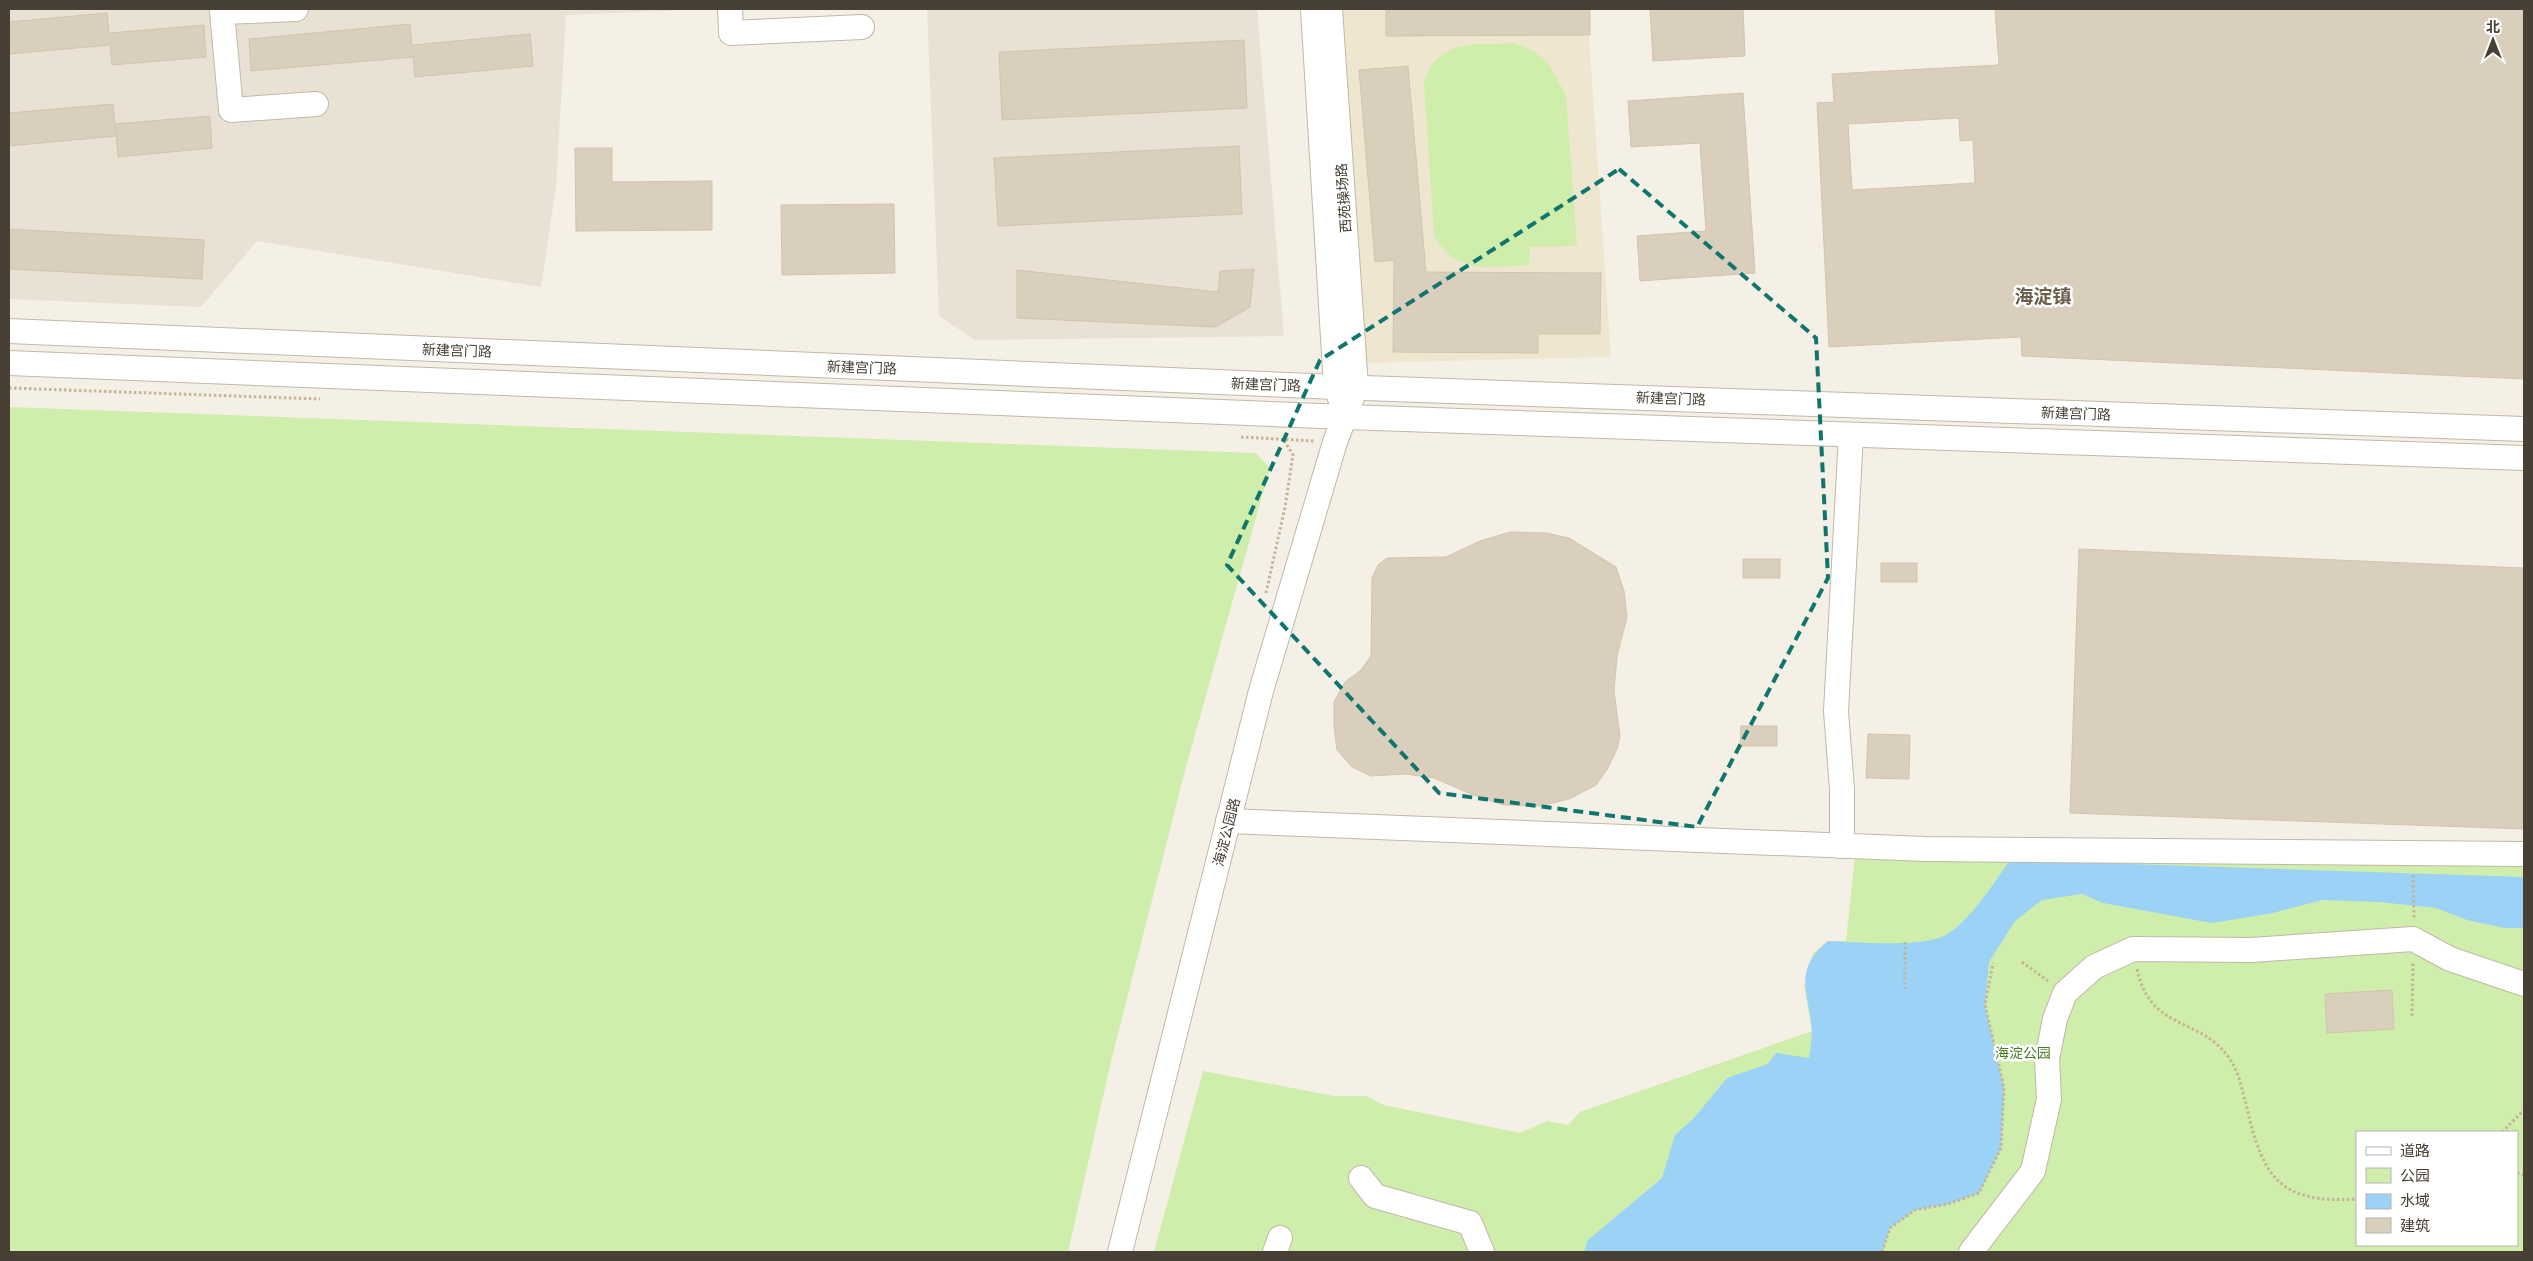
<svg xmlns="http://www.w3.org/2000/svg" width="2533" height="1261" font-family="Manrope,'Noto Sans SC',sans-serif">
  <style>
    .residential { fill: #e9e2d4 }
    .education { fill: #efe6cf }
    .green { fill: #cfedab; fill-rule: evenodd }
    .water { fill: #9dd2f7 }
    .building { fill: #dacfbd; stroke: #d3c4ad; fill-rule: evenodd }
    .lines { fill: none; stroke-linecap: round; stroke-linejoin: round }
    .minor-casing { stroke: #c1b8a8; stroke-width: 26 }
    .path { stroke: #c4b498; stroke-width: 3; stroke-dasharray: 2.5 2.5; stroke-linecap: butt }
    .minor { stroke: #fff; stroke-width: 24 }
    .marked { fill: none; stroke: #0f766e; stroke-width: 4; stroke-dasharray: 10 6; stroke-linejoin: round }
    .labels { text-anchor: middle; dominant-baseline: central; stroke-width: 5; stroke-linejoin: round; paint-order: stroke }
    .street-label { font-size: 14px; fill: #484035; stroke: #fff }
    .park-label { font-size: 14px; fill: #468022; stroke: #fff }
    .district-label { font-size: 19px; font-weight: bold; fill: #6c5e4b; stroke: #fff }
  </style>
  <rect width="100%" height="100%" fill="#f5f0e6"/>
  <!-- residential -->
  <g class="residential">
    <path d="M9 9H712L566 15 556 187 541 287 257 241 201 307 9 299Z"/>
    <path d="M927 9H1257L1284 336 975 340 939 316Z"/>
  </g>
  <!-- education -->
  <path class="education" d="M1342 9H1587L1611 357 1365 363Z"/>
  <!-- green -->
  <g class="green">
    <path d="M1514 43 1532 50 1548 63 1566 95 1577 246 1530 247 1529 265C1489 266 1456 276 1434 235L1424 84C1436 38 1476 45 1514 43Z"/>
    <path d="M9 407 1256 453 1270 468 1187 763 1112 1057 1068 1252H9Z"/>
    <path d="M1856 847 2524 859V1252H1154L1203 1071 1334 1096H1367L1384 1105 1520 1133 1547 1121 1568 1125 1580 1112 1812 1031 1804 986 1813 953 1828 941H1846ZM2357 1132H2517V1245H2357Z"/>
  </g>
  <!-- water -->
  <path class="water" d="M2010 860 2524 877V928H2504L2467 920 2436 908 2379 902 2322 900 2273 913 2212 923 2103 903 2082 894 2042 900 2015 921 1989 962 1985 1005 2004 1088 2001 1148 1979 1193 1948 1204 1915 1210 1890 1228 1882 1252H1584L1588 1240 1662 1178 1675 1135 1693 1119 1727 1078 1768 1064 1776 1053 1809 1058C1810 1049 1812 1040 1812 1031 1809 992 1792 971 1828 941 1855 942 1923 948 1946 935 1970 921 1994 883 2010 860Z"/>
  <!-- building -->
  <g class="building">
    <path d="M1386 9H1590V35L1386 36Z"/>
    <path d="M1650 9H1743L1745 56 1653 61Z"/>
    <path d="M1995 9H2524V379L2022 356 2021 337 1829 347 1817 103 1834 102 1832 74 1999 65ZM1959 118 1960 141 1973 140 1975 183 1852 190 1848 124Z"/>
    <path d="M107 13 109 33 204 25 206 57 112 65 110 45 9 54V22Z"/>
    <path d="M410 24 412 45 530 34 533 66 415 77 413 57 251 71 249 39Z"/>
    <path d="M1244 40 1247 108 1002 120 999 52Z"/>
    <path d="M1408 66 1426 272 1601 273 1600 334H1538V353L1393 352 1394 260 1375 262 1359 70Z"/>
    <path d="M1743 93 1755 273 1640 281 1637 236 1706 231 1700 143 1631 147 1628 101Z"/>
    <path d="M113 104 116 136 9 146V113Z"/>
    <path d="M210 116 212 148 118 157 115 124Z"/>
    <path d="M1239 146 1242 214 998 226 994 158Z"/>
    <path d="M575 148H612V182L712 181V230L576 231Z"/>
    <path d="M894 204 895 273 782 275 781 205Z"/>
    <path d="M9 229 204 240 202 279 9 269Z"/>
    <path d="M1254 269 1250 307 1216 327 1017 318V270L1218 292 1220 271Z"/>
    <path d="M1510 532 1546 533 1569 538 1616 567 1624 591 1627 617 1617 656 1614 691 1620 736 1617 749 1608 768 1596 785 1569 799 1539 806 1504 805 1471 794 1434 778 1405 774 1371 776 1352 767 1337 750 1334 727V702L1345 682 1361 670 1371 656 1372 578 1378 565 1387 558 1446 557 1480 541Z"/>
    <path d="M2079 549 2524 568V829L2070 813Z"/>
    <rect x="1743" y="559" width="37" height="19"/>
    <rect x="1881" y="563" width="36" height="19"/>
    <path d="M1741 726H1777V746H1740Z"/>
    <path d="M1868 734 1910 735 1909 779 1866 778Z"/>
    <path d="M2392 990 2394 1029 2327 1033 2325 994Z"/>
  </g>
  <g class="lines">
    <!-- minor casing -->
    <g class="minor-casing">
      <g id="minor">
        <path d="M296 9 222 12 231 110 316 104"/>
        <path d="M730 9 731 33 862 27"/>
        <path d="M1313 9 1336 387 1341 401"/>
        <path d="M9 331 1336 387 2524 429"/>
        <path d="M9 363 1346 417 2524 458"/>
        <path d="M1228 821 1925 849 2524 854"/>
        <path d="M1842 846V789L1836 711 1851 435"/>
        <path d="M1361 1178 1375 1196 1470 1223 1482 1252"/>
        <path d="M1120 1252 1261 691 1335 442 1356 387 1330 9"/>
        <path d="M1275 1252 1280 1238"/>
        <path d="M1971 1252 2033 1171 2049 1099 2047 1059 2055 1019 2065 993 2094 967 2133 949 2251 950 2413 939 2450 959 2524 984"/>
      </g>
    </g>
    <!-- path -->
    <g class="path">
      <path d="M9 388 320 399"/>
      <path d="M1241 437 1314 441"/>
      <path d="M1266 593 1285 507 1293 455 1284 440"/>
      <path d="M2413 875 2414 918"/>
      <path d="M1905 942V989"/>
      <path d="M2022 962 2048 981"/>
      <path d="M2137 969C2150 1032 2200 1016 2229 1058 2240 1073 2242 1091 2247 1108 2263 1178 2280 1204 2357 1199"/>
      <path d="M2412 1016 2413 962"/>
      <path d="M2502 1132 2524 1110"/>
      <path d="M2517 1173 2524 1175"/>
      <path d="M1882 1252 1890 1228 1915 1210 1948 1204 1979 1193 2001 1148 2004 1088 1985 1005 1993 963"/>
    </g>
    <!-- minor -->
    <use href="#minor" class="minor"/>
  </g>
  <!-- marked area -->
  <path class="marked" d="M1619 169 1816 338 1828 578 1697 827 1439 793 1227 565 1320 360Z"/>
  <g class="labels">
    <!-- street labels -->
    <g class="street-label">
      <text transform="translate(1343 198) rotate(-94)">西苑操场路</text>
      <text transform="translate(457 350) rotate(2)">新建宫门路</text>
      <text transform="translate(862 367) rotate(2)">新建宫门路</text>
      <text transform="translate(1266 384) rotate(2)">新建宫门路</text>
      <text transform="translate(1671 398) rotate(2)">新建宫门路</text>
      <text transform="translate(2076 413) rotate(2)">新建宫门路</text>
      <text transform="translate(1226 832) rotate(-76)">海淀公园路</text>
    </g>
    <!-- park labels -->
    <g class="park-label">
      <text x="2023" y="1052">海淀公园</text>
    </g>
    <!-- district labels -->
    <g class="district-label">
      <text x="2043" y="296">海淀镇</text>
    </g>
  </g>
  <!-- border -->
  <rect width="2533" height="1261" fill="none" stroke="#484035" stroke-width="20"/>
  <!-- legend -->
  <rect x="2356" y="1131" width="162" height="115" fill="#ffffff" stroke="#b6b3ae"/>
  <rect x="2366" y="1147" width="25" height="8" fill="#ffffff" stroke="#b6b3ae"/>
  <text x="2400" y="1156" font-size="15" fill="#484035">道路</text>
  <rect x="2366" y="1168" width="25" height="15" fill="#cfedab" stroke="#b6b3ae"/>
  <text x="2400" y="1181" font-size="15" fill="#484035">公园</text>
  <rect x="2366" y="1194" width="25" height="15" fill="#9dd2f7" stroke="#b6b3ae"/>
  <text x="2400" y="1206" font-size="15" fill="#484035">水域</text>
  <rect x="2366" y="1218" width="25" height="15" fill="#dacfbd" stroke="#b6b3ae"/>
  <text x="2400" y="1231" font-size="15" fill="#484035">建筑</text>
  <!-- north arrow -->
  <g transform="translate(2493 40)" stroke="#ffffff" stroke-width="4" paint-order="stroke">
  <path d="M0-4L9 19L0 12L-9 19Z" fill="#484035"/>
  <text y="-8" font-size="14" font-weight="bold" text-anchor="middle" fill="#484035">北</text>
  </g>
</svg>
